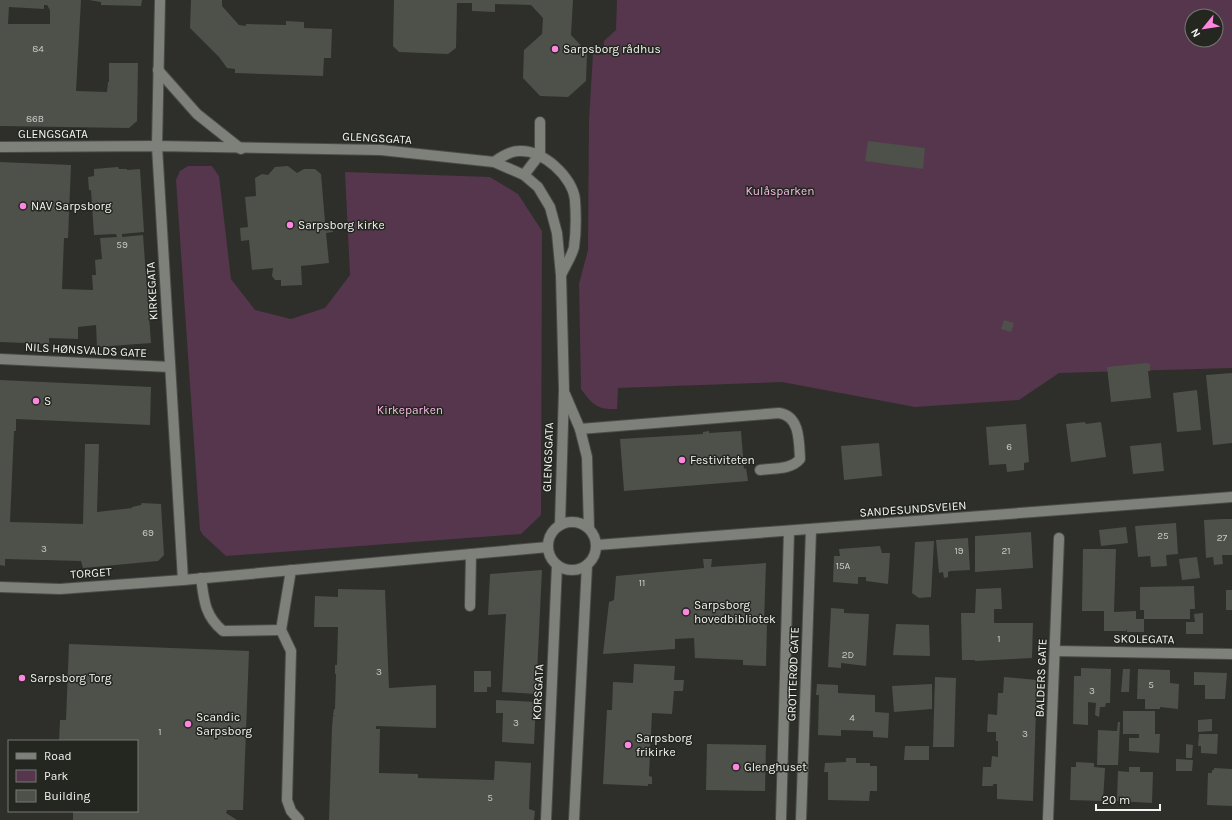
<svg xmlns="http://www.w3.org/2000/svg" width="1232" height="820" font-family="Karla,sans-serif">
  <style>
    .green { fill: #55364d; fill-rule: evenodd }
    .building { fill: #4e504a; fill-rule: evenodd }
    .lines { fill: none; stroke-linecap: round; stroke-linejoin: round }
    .minor-casing { stroke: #4b4c48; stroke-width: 12 }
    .minor { stroke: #7e807a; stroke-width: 10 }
    .poi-dot { fill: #fe86e1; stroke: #242620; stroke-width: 1.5 }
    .labels { text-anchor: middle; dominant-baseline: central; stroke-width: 3; stroke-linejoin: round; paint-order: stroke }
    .number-label { font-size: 10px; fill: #cacbc7 }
    .poi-label { font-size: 12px; fill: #f3f4f1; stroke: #242620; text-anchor: start }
    .street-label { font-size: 12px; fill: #f3f4f1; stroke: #242620 }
    .park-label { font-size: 12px; fill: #fabae8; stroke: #242620 }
  </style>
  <rect width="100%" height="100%" fill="#2e2f2a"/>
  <!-- green -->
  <g class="green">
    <path d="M617 0H1232V368L1059 373 1019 400 915 407 782 382 618 388 617 409C597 410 592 404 581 389L579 284 588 250 589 120 593 54 603 55 604 41 616 30ZM1192 16H1216V40H1192Z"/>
    <path d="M188 166H212L219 176 231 279 255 310 291 319 325 308 350 275 345 172 490 177 518 194 542 231 541 515 521 534 226 556 203 535 200 530 176 180 180 171Z"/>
  </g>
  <!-- building -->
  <g class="building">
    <path d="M0 0H81L76 91 107 92 108 82H109V63H138L137 121 129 128 0 126ZM44 5H47L50 10V24H8L9 7 44 9Z"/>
    <path d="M89 0H142L141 6 101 5V2Z"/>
    <path d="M191 0H222V6L239 25 246 26V24L286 25V21L304 22V28L332 29 331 58H324L323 76 235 73V69L227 68 219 57 190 28Z"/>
    <path d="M394 0H573L571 35 587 52 586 81 568 97 540 96 523 78 524 50 542 34 543 18 531 5 495 4V12L472 11V3H457L456 48 448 54 399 52 393 46Z"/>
    <path d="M868 141 925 148 923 169 865 161Z"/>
    <path d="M0 162 71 165 68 238H64L62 289 93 290 92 275H96L95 260 102 259 100 238 117 237 116 234 94 235 91 190H89L88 177 94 176V169L118 167 119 169H127V170L140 169 144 232 122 234V237L143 235 151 343 97 347 96 325 78 327V339L49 338V344L0 342Z"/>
    <path d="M288 166 297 173 304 169H315L321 174 325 222H333V232L326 233 329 263 301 266 302 285 281 286V280H275L272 276 273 268 252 270 249 240 241 241 240 228 248 227 245 197 256 196 255 178 262 174 268 175 275 167Z"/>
    <path d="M1004 320 1014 323 1011 332 1001 329Z"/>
    <path d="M1147 363 1150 364V371H1148L1151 398 1111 402 1107 367Z"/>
    <path d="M1232 373V443L1213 445 1206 375Z"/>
    <path d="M0 380 151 387 150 425 16 419V431H14L10 522 83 524 85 444H99L97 512 132 508V507L141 505 142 503 161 504 164 555 158 561 83 568 81 561 5 559V566L0 565Z"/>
    <path d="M1197 390 1201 430 1177 432 1173 393Z"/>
    <path d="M1085 422 1086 424 1101 422 1106 457 1071 462 1066 424Z"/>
    <path d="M1026 424 1029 462 1024 463V470L1007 472 1006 464 989 465 986 427Z"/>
    <path d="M709 431V433L741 431 744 469 746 468 748 481 624 491 620 439 703 434V432Z"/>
    <path d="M879 443 882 476 844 480 841 446Z"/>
    <path d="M1161 443 1164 471 1133 474 1130 446Z"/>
    <path d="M1223 519H1232V555H1222L1223 564 1214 565 1213 557 1206 558 1204 520Z"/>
    <path d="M1176 523 1178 554 1166 555 1167 566 1151 567 1150 556 1138 557 1135 526Z"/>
    <path d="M1126 527 1128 543 1101 546 1099 530Z"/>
    <path d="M1031 532 1033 568 975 572V536Z"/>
    <path d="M968 538 970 570 950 571 948 572V577L944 578 943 572 939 573 936 540Z"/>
    <path d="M934 541 931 597 919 598 912 593 915 542Z"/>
    <path d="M880 546 882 553H890L888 584 866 581V577H858V584L833 582 834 556H840L839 549Z"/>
    <path d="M1083 549H1116L1114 612 1136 611V619H1144V610H1140V587L1194 586 1195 609H1190V619H1144V632H1127V629L1126 631H1104V611H1082Z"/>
    <path d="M1197 557 1200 578 1182 580 1179 559Z"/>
    <path d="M703 559H712L711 567 766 563 764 622H767L766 666 743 665V660L695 658 694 638 675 639V649L603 654 609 602 614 600 616 576 704 568Z"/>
    <path d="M542 570 536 694 502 692 506 614 488 615 490 574Z"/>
    <path d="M1001 588 1002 609H994V623H1033L1032 658 975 661V660H962L961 613H975L976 589Z"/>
    <path d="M338 589 385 590 389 688 436 685V728L376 726V729H380L379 773 418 774V778L494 780 495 761 531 763 529 809 535 811 534 820H329L332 728 333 716 335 715H333L334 709H335L336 674H335V665H337L338 627H314L315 596 338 597Z"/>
    <rect x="1226" y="590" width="6" height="20"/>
    <path d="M831 608 844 609V613L869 614 866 666 841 663V668L828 667Z"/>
    <path d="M1203 613V634H1186V622H1195L1194 614Z"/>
    <path d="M896 624 929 625 930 656 893 655Z"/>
    <path d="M69 644 249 651 243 810H227L226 813 237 820H73V811H137V741H59L60 720H66Z"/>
    <path d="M634 664 675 666 674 680H684L683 691H674L672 714 652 713 649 776 652 777V784H648V786L603 784 607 710H612L613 682 633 683Z"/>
    <path d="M1081 668 1111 669 1110 703H1106L1105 707H1100L1099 717 1095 715 1096 703 1088 702V725L1073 724 1074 676H1081Z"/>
    <path d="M1123 669H1130L1129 692H1121Z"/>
    <path d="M1138 669 1170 670V683L1179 684 1178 709 1160 707V709H1145V699H1137Z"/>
    <path d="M474 671H491V687H487V692H474Z"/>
    <path d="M1194 672 1227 673 1225 699H1205V685H1194Z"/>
    <path d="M935 677 956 678 954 747H933Z"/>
    <path d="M1004 677 1037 680 1033 801 997 799V784H993V786H982L983 767H991L992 756 998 757V741H996V732H987L988 714 997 715 998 693H1003Z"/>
    <path d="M817 684 838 685V693L875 695V712L889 713 888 738 873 737V731L841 730V736L818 735 819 695H816Z"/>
    <path d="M932 684V709L894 712 892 686Z"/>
    <path d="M496 700 536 702 534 744 502 742 503 713H496Z"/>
    <path d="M1123 711H1155V734H1160L1159 753 1129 751V738H1139V734H1123Z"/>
    <path d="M1212 719V731L1198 732V720Z"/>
    <path d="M1118 722H1120L1118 765H1097L1098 730 1117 731Z"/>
    <path d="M1199 734H1218L1217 754 1201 753V746H1198Z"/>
    <path d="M707 744 766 745 765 791 706 790Z"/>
    <path d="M1186 744 1193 745 1192 758H1186Z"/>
    <path d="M905 746H929V760H904Z"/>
    <path d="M846 758H856V763H870V766H877V791H870L869 801 828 800V772H824L825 763 846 762Z"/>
    <path d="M1176 759 1193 760 1192 771H1176Z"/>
    <path d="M1076 762 1094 763V767L1105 768 1103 801 1070 800 1071 767H1076Z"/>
    <path d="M1129 767H1140V772H1153L1152 803 1117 801 1118 771 1129 772Z"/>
    <path d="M1214 768 1232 769V806L1207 805 1208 773H1212V770H1214Z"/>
  </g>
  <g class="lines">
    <!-- minor casing -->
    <g class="minor-casing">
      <g id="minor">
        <path d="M160 0 157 146 183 580"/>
        <path d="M158 70 197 114 241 149"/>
        <path d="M0 147 157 146 381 150 494 162 524 175 538 187 550 207 557 233 561 275 564 390 560 525"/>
        <path d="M494 162C501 157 510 151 519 151 542 149 573 177 575 200 576 214 576 233 574 247 572 256 565 266 561 275"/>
        <path d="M524 175 540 154V122"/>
        <path d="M0 359 170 367"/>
        <path d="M565 394 580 429 587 457 589 528"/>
        <path d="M580 429 779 413C800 416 799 441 800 459 791 470 773 468 760 470"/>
        <circle cx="572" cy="546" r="24"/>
        <path d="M597 545 1232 497"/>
        <path d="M291 570 281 630 291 651 287 800 291 811 299 820"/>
        <path d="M201 578C204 601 205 616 223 631L281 630"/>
        <path d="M0 587 60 589 183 580 548 547"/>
        <path d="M470 606 471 554"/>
        <path d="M1055 651 1232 654"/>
        <path d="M546 820 557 565"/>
        <path d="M574 820 587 565"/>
        <path d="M781 820 789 531"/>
        <path d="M801 820 811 530"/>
        <path d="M1048 820 1059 538"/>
      </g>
    </g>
    <!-- minor -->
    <use href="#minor" class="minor"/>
  </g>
  <!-- markers -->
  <g class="poi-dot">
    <circle cx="555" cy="49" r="4"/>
    <circle cx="23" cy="206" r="4"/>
    <circle cx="290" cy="225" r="4"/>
    <circle cx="36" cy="401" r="4"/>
    <circle cx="682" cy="460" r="4"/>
    <circle cx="686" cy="612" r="4"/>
    <circle cx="22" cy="678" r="4"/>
    <circle cx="188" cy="724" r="4"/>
    <circle cx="628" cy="745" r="4"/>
    <circle cx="736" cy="767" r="4"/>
  </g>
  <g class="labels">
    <!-- number labels -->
    <g class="number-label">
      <text x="38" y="49">84</text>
      <text x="35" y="119">86B</text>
      <text x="122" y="245">59</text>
      <text x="1009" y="447">6</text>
      <text x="148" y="533">69</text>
      <text x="1163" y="536">25</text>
      <text x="1222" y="538">27</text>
      <text x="44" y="549">3</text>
      <text x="959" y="551">19</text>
      <text x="1006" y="551">21</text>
      <text x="843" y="566">15A</text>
      <text x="642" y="583">11</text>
      <text x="999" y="639">1</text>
      <text x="848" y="655">2D</text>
      <text x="379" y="672">3</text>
      <text x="1151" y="685">5</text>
      <text x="1092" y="691">3</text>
      <text x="852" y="718">4</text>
      <text x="516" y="723">3</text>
      <text x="160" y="732">1</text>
      <text x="1025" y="734">3</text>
      <text x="490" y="798">5</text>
    </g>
    <!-- poi labels -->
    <g class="poi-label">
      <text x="563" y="49">Sarpsborg rådhus</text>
      <text x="31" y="206">NAV Sarpsborg</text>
      <text x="298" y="225">Sarpsborg kirke</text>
      <text x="44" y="401">S</text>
      <text x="690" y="460">Festiviteten</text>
      <text x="694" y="605">Sarpsborg<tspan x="694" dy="14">hovedbibliotek</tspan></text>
      <text x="30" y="678">Sarpsborg Torg</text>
      <text x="196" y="717">Scandic<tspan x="196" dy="14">Sarpsborg</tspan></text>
      <text x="636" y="738">Sarpsborg<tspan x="636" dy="14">frikirke</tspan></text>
      <text x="744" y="767">Glenghuset</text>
    </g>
    <!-- street labels -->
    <g class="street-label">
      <text x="53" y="134">GLENGSGATA</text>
      <text transform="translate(377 138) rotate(3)">GLENGSGATA</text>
      <text transform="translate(152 291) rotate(-93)">KIRKEGATA</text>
      <text transform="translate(86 350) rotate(3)">NILS HØNSVALDS GATE</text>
      <text transform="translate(548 457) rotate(-88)">GLENGSGATA</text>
      <text transform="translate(913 509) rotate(-4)">SANDESUNDSVEIEN</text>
      <text transform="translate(91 573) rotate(-4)">TORGET</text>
      <text transform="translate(1144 639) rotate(1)">SKOLEGATA</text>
      <text transform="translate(793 674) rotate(-88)">GROTTERØD GATE</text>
      <text transform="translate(1041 678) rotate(-88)">BALDERS GATE</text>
      <text transform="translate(538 692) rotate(-87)">KORSGATA</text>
    </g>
    <!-- park labels -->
    <g class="park-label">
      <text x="780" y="191">Kulåsparken</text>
      <text x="410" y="410">Kirkeparken</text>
    </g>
  </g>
  <!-- legend -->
  <rect x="8" y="740" width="130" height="72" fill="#242620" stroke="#777874"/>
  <rect x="16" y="753" width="20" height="6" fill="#7e807a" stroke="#777874"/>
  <text x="44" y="760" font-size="12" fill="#f3f4f1">Road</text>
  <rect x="16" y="770" width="20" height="12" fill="#55364d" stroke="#777874"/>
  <text x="44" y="780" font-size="12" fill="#f3f4f1">Park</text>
  <rect x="16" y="790" width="20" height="12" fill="#4e504a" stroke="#777874"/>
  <text x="44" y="800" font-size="12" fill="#f3f4f1">Building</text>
  <!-- north arrow -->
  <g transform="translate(1204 28) rotate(240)"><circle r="19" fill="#242620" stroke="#777874"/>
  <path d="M0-3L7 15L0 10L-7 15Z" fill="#fe86e1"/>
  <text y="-6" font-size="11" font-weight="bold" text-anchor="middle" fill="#f3f4f1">N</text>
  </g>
  <!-- scale -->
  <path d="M1096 804v6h64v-6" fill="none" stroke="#f3f4f1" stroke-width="2"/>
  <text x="1102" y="804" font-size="12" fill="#f3f4f1" stroke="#242620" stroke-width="3" paint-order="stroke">20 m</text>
</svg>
